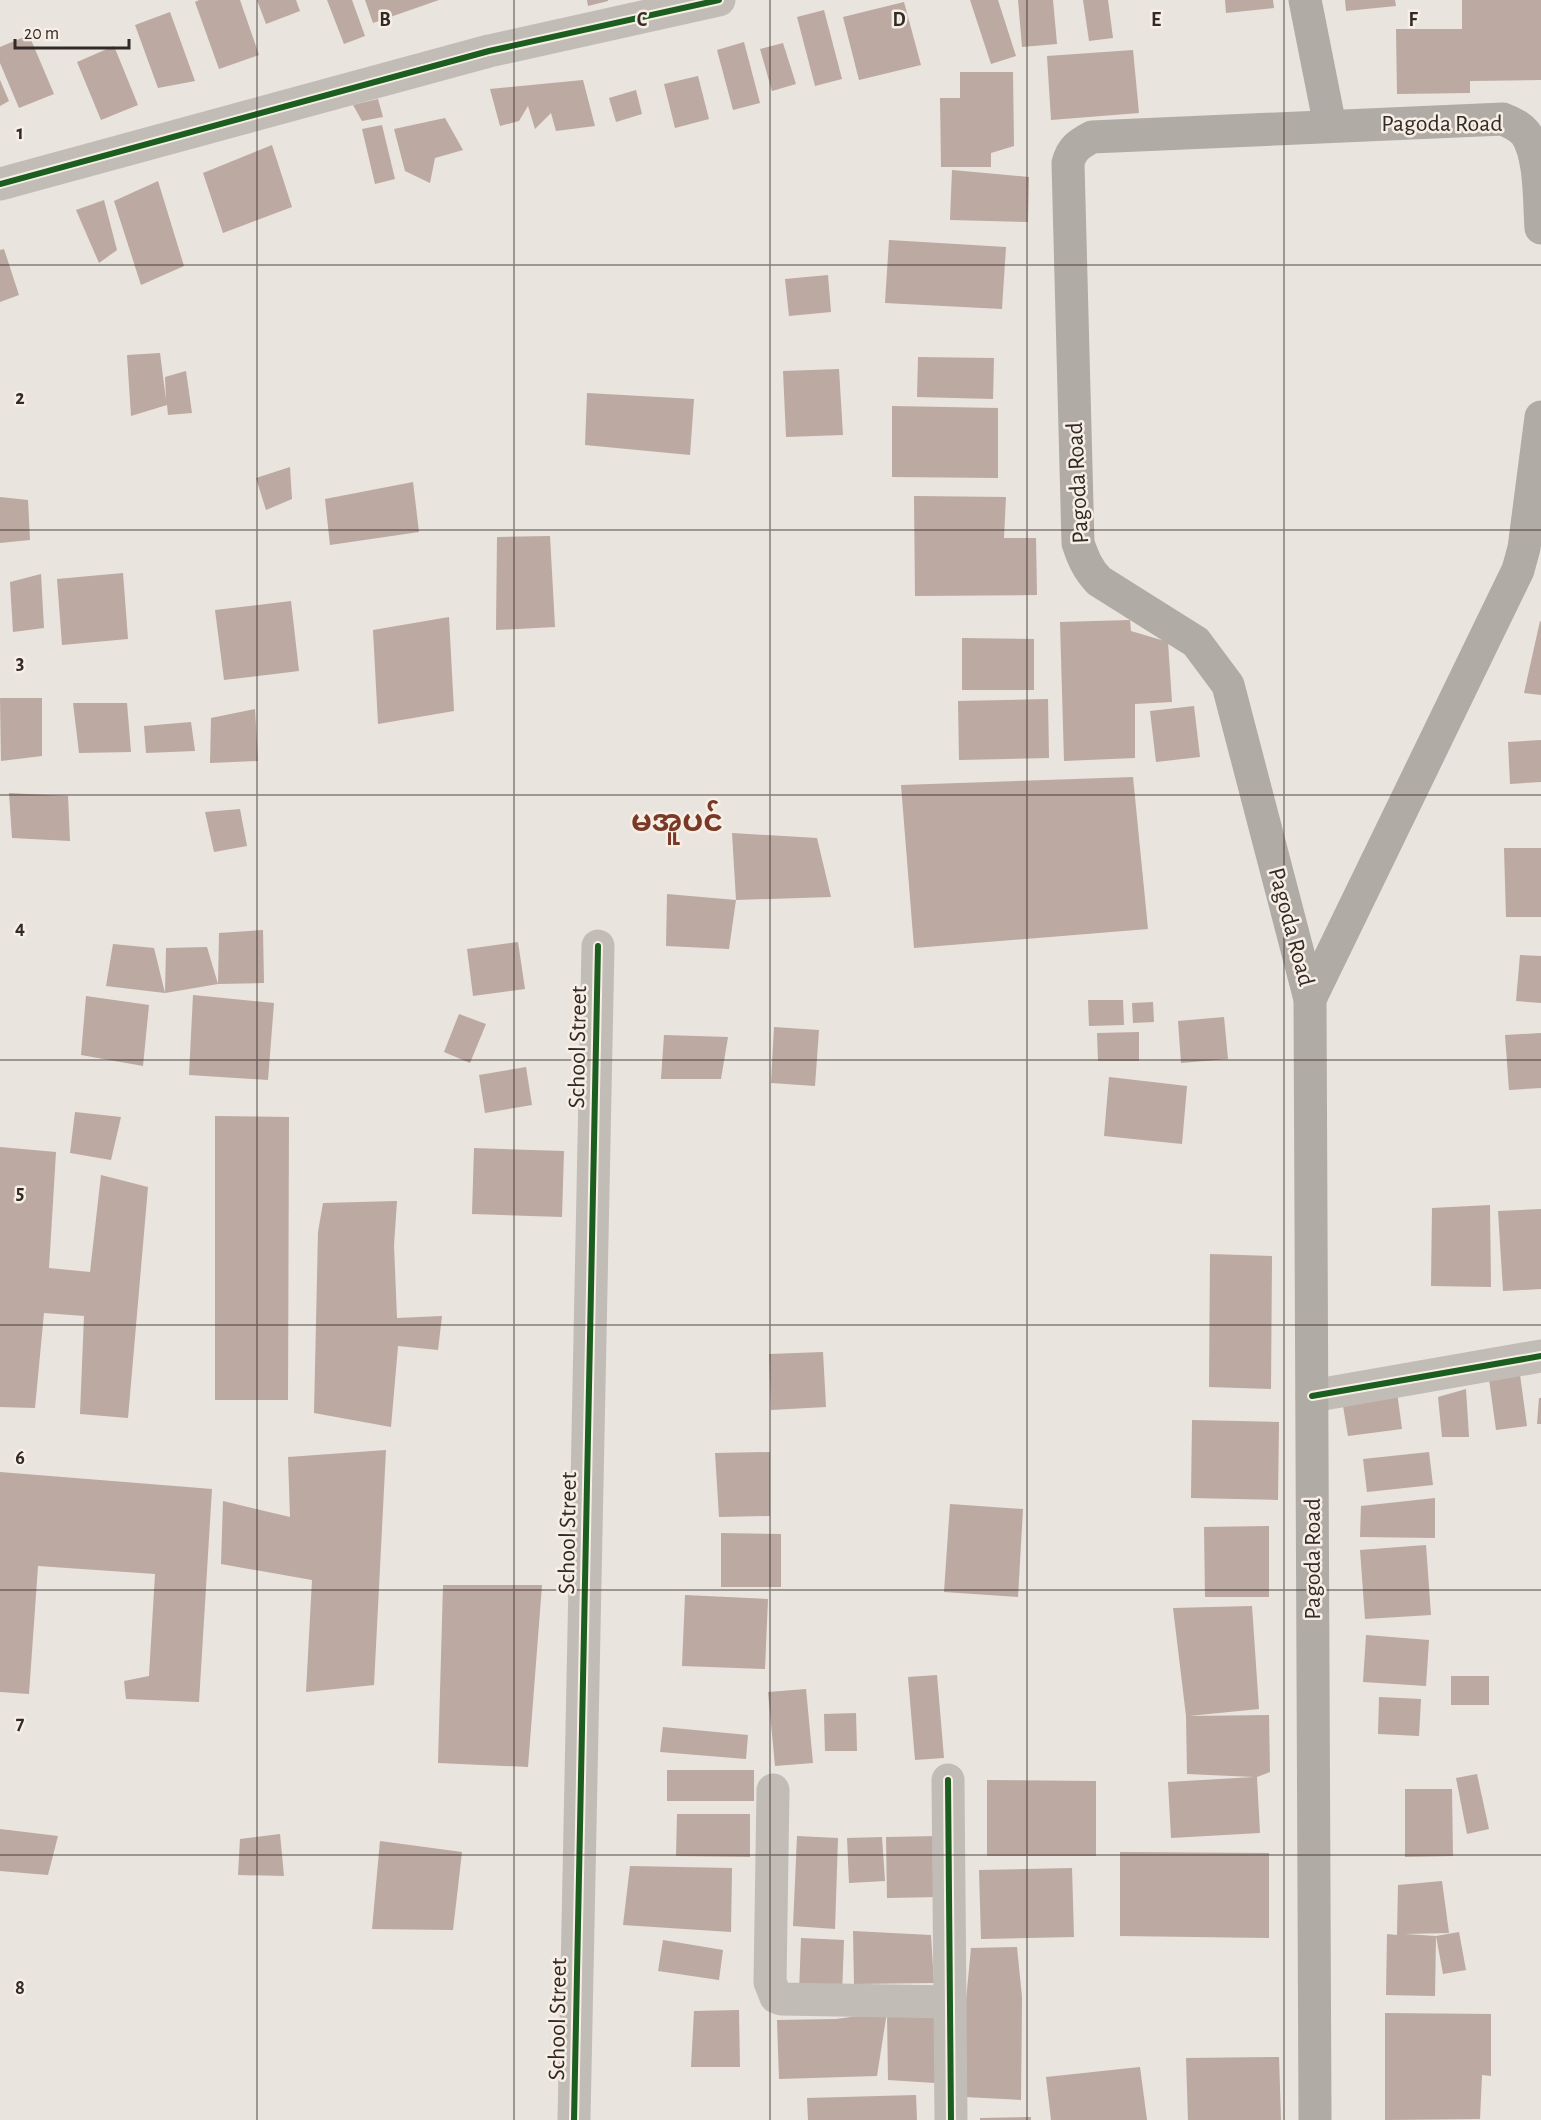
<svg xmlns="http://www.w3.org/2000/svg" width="1541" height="2120" font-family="'Alegreya Sans','Noto Sans Myanmar',sans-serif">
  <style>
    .building { fill: #bca9a1 }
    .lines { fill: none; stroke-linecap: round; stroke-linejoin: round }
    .minor { stroke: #c2bcb7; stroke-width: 33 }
    .major { stroke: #b1aba6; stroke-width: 33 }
    .cycleway-casing { stroke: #f7eee5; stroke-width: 10 }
    .cycleway { stroke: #1b5e20; stroke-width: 6 }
    .grid { fill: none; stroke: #322a26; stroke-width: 1.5; stroke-opacity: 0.55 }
    .labels { text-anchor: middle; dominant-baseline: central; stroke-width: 5; stroke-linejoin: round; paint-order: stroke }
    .street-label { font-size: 24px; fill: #322a26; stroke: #f7eee5 }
    .district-label { font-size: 30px; font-weight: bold; fill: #7a3927; stroke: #f7eee5 }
    .grid-label { font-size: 20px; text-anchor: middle; font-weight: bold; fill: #322a26; stroke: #f7eee5; stroke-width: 5; stroke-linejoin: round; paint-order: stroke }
  </style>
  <rect width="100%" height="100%" fill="#e9e4de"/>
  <!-- building -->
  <g class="building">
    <path d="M199 0H240L259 55 219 69 195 2Z"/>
    <path d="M257 0H296L300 11 266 24Z"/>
    <path d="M327 0H352L365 36 344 44Z"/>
    <path d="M365 0H439L373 23Z"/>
    <path d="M587 0H608V1L588 6Z"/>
    <path d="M970 0H998L1016 56 991 64Z"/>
    <path d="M1018 0H1053L1057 44 1022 47Z"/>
    <path d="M1083 0H1108L1113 38 1089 41Z"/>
    <path d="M1225 0H1273L1274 8 1226 13Z"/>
    <path d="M1345 0H1395L1396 6 1346 11Z"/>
    <path d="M1462 0H1541V80L1470 81V93L1397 94 1396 29H1462Z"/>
    <path d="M904 2 921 65 859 80 843 17Z"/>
    <path d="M824 10 842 79 815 86 797 17Z"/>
    <path d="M170 12 195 81 158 88 135 25Z"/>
    <path d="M29 35 54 94 19 108 0 63V47Z"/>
    <path d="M744 42 760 103 733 110 717 50Z"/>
    <path d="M783 43 796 84 772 91 760 49Z"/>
    <path d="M114 46 138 105 101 120 77 62Z"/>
    <path d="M1133 50 1139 113 1051 120 1047 56Z"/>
    <path d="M960 72H1013L1014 146 991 153V167H941L940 98H960Z"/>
    <path d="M698 76 709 119 675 128 664 84Z"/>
    <path d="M0 80 9 101 0 106Z"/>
    <path d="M583 80 595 126 556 131 551 113 535 129 528 106 519 121 500 126 490 89Z"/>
    <path d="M636 90 642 114 616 122 609 98Z"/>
    <path d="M378 99 383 117 362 121 353 105Z"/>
    <path d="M445 118 463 150 435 158 430 183 405 171 394 129Z"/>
    <path d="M382 125 395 179 375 184 362 129Z"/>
    <path d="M272 145 292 207 223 233 203 173Z"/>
    <path d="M952 170 1029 177 1028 222 950 220Z"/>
    <path d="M158 181 184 266 141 285 114 201Z"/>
    <path d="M104 200 117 250 99 263 76 210Z"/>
    <path d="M889 240 1006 247 1002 309 885 303Z"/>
    <path d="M4 249 19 295 0 302V250Z"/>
    <path d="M828 275 831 312 789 316 785 279Z"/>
    <path d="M160 353 166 400 165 377 186 371 192 413 168 415 167 405 131 416 127 355Z"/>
    <path d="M918 357 994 358 993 399 917 397Z"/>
    <path d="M839 369 843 435 786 437 783 371Z"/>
    <path d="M587 393 694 399 690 455 585 445Z"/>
    <path d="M892 406 998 408V478L892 477Z"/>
    <path d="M290 467 292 499 266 510 256 478Z"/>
    <path d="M413 482 419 532 330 545 325 499Z"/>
    <path d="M914 496 1006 497 1004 538H1036L1037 595 915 596Z"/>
    <path d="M0 497 28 500 30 540 0 543Z"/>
    <path d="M550 536 555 627 496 630 497 537Z"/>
    <path d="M123 573 128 639 62 645 57 579Z"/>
    <path d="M41 574 44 628 13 632 10 582Z"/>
    <path d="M291 601 299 671 224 680 215 610Z"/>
    <path d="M449 617 454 711 378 724 373 630Z"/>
    <path d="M1130 620 1131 631 1168 642 1172 702 1135 704V758L1064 761 1060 622Z"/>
    <path d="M1540 621 1541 622V695L1524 693Z"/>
    <path d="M962 638 1034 639V690H962Z"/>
    <path d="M0 698H42V756L1 761Z"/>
    <path d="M1048 699 1049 758 959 760 958 701Z"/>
    <path d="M73 703H127L131 752 79 753Z"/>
    <path d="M1194 706 1200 757 1156 762 1150 711Z"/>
    <path d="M255 709 258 761 210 763 211 718Z"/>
    <path d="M191 722 195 751 146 753 144 726Z"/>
    <path d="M1541 740V782L1510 784 1508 742Z"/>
    <path d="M1133 777 1148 929 914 948 901 785Z"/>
    <path d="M9 793 68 796 70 841 12 838Z"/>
    <path d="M240 809 247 846 214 852 205 812Z"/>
    <path d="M732 833 817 838 831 897 736 900 729 949 666 946 667 894 736 900Z"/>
    <path d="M1504 848H1541V917H1506Z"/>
    <path d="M263 930 264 983 218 984 165 993 106 986 113 944 154 948 165 993 166 948 207 947 218 984 219 933Z"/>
    <path d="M518 942 525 989 473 996 467 949Z"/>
    <path d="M1520 955 1541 956V1003L1516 1001Z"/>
    <path d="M193 995 274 1003 268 1080 189 1075Z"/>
    <path d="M86 996 149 1005 143 1066 81 1055Z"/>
    <path d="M1088 1000H1123L1124 1025 1089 1026Z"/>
    <path d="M1153 1002 1154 1022 1133 1023 1132 1003Z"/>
    <path d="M459 1014 486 1024 470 1063 444 1052Z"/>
    <path d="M1224 1017 1228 1059 1181 1063 1178 1021Z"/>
    <path d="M774 1027 819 1030 815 1086 771 1083Z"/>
    <path d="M1139 1032V1061H1098L1097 1033Z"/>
    <path d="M1541 1033V1088L1509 1090 1505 1035Z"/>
    <path d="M664 1035 728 1037 721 1079H661Z"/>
    <path d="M526 1067 532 1105 485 1113 479 1075Z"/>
    <path d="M1109 1077 1187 1086 1182 1144 1104 1136Z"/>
    <path d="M75 1112 121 1117 111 1160 70 1153Z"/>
    <path d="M215 1116 289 1117 288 1400H215Z"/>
    <path d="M0 1147 56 1152 49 1268 90 1272 101 1175 148 1187 128 1418 80 1414 84 1316 44 1313 35 1408 0 1407Z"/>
    <path d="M474 1148 564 1151 562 1217 472 1214Z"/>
    <path d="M397 1201 394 1245 397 1318 442 1316 438 1350 398 1346 391 1427 314 1413 318 1232 323 1203Z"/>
    <path d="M1490 1205 1491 1287 1431 1286 1432 1208Z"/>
    <path d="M1541 1209V1289L1503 1291 1498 1211Z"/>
    <path d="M1210 1254 1272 1256 1271 1389 1209 1387Z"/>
    <path d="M823 1352 826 1407 771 1410 769 1354Z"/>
    <path d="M1520 1375 1527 1426 1496 1430 1489 1379Z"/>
    <path d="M1466 1389 1469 1437H1442L1438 1397Z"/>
    <path d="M1397 1392 1402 1429 1348 1436 1342 1400Z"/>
    <path d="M1539 1398H1541V1424H1537Z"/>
    <path d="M1192 1420 1279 1422 1278 1500 1191 1498Z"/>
    <path d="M386 1450 374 1685 306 1692 312 1580 221 1564 223 1501 290 1517 288 1457Z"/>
    <path d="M770 1452V1516L719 1517 715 1453Z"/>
    <path d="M1429 1452 1433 1485 1367 1492 1363 1459Z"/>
    <path d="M0 1472 212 1489 199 1702 126 1699 124 1681 149 1676 155 1574 38 1566 29 1694 0 1692Z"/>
    <path d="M1435 1498V1538L1360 1537 1361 1506Z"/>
    <path d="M950 1504 1023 1509 1018 1597 944 1592Z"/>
    <path d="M1269 1526V1597H1205L1204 1527Z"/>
    <path d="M721 1533 781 1534V1587H721Z"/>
    <path d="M1426 1545 1431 1615 1365 1619 1360 1550Z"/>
    <path d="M443 1585H542L528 1767 438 1763Z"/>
    <path d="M685 1595 768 1599 765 1669 682 1666Z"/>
    <path d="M1252 1606 1259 1709 1189 1716 1269 1715 1270 1772 1257 1777 1260 1833 1171 1838 1168 1782 1254 1777 1187 1774 1186 1716 1173 1608Z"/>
    <path d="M1366 1635 1429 1640 1426 1686 1363 1682Z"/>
    <path d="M937 1675 944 1758 915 1760 908 1677Z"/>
    <rect x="1451" y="1676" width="38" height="29"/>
    <path d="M806 1689 813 1763 775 1766 768 1692Z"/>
    <path d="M1379 1697 1421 1699 1419 1736 1378 1734Z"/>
    <path d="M856 1713 857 1751H825L824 1714Z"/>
    <path d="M663 1727 748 1735 746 1759 660 1752Z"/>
    <rect x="667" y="1770" width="87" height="31"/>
    <path d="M1477 1774 1489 1829 1467 1834 1456 1778Z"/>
    <path d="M987 1780 1096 1781V1856H987Z"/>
    <path d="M1405 1789H1452L1453 1856 1405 1857Z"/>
    <path d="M677 1814H750V1857L676 1856Z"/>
    <path d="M0 1829 58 1836 48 1875 0 1871Z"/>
    <path d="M280 1834 284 1876 238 1875 240 1839Z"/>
    <path d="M797 1836 838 1838 835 1929 793 1926Z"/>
    <path d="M939 1836 940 1897 887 1898 886 1837Z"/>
    <path d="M882 1837 885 1881 849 1883 847 1838Z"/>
    <path d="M380 1841 462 1852 453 1930 372 1929Z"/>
    <path d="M1120 1852 1269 1853V1938L1120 1936Z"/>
    <path d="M630 1866 732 1868 731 1932 623 1925Z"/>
    <path d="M1072 1868 1074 1937 981 1939 979 1870Z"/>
    <path d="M1442 1881 1449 1933 1405 1934 1436 1936 1435 1996 1386 1995 1387 1934 1397 1935 1398 1885Z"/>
    <path d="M853 1931 931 1935 934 1983 854 1984Z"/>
    <path d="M1459 1932 1466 1970 1443 1974 1436 1936Z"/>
    <path d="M801 1938 844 1940 842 1995 799 1993Z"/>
    <path d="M663 1940 723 1950 719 1980 658 1971Z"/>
    <path d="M1017 1947 1022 1997 1021 2100 965 2097 966 2000 971 1948Z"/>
    <path d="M739 2010 740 2067H691L694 2011Z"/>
    <path d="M887 2012 935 2018V2083L888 2080 887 2012 877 2076 779 2079 777 2020 836 2019Z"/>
    <path d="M1385 2013 1491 2014V2076L1482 2075 1480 2119 1385 2120Z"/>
    <path d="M1279 2057 1281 2120H1188L1186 2058Z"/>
    <path d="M1140 2067 1147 2120H1051L1046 2077Z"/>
    <path d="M916 2095 917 2120H808L807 2098Z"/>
    <path d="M1031 2117V2120H980V2118Z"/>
  </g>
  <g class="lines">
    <!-- minor -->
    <g class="minor">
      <path d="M0 184 489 51 719 0"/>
      <path d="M1312 1396 1541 1356"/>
      <path d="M948 1780 951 2120"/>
      <path d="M773 1790 770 1982 776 1997 781 1999 950 2002"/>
      <path d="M574 2120 598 946"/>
    </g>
    <!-- major -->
    <g class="major">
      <path d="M1305 0 1330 126"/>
      <path d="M1310 999 1518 570 1524 548 1541 417"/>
      <path d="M1315 2120 1310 999 1228 685 1196 642 1099 581C1088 570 1083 558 1078 543L1068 163C1072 148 1079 144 1092 137L1503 119C1512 123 1520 126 1526 134 1541 157 1539 202 1541 228"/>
    </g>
    <!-- cycleway casing -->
    <g class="cycleway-casing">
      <g id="cycleway">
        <path d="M0 184 489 51 719 0"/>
        <path d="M1312 1396 1541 1356"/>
        <path d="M948 1780 951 2120"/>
        <path d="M574 2120 598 946"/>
      </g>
    </g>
    <!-- cycleway -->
    <use href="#cycleway" class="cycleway"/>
  </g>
  <!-- grid -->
  <path class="grid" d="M257 0V2120M514 0V2120M770 0V2120M1027 0V2120M1284 0V2120M0 265H1541M0 530H1541M0 795H1541M0 1060H1541M0 1325H1541M0 1590H1541M0 1855H1541"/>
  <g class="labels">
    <!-- street labels -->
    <g class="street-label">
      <text x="1442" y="124">Pagoda Road</text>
      <text transform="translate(1078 483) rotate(-93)">Pagoda Road</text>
      <text transform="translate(1291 927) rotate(75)">Pagoda Road</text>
      <text transform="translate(578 1047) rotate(-89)">School Street</text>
      <text transform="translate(568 1533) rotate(-89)">School Street</text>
      <text transform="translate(1313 1559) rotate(-90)">Pagoda Road</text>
      <text transform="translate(558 2019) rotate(-89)">School Street</text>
    </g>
    <!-- district labels -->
    <g class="district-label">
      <text x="677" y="822">မအူပင်</text>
    </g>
  </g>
  <g class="grid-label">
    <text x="385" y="26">B</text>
    <text x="642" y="26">C</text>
    <text x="899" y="26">D</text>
    <text x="1156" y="26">E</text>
    <text x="1413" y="26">F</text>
    <text x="20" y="139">1</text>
    <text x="20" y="404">2</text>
    <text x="20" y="669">3</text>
    <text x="20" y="934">4</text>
    <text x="20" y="1199">5</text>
    <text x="20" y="1464">6</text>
    <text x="20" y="1729">7</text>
    <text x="20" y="1994">8</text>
  </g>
  <!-- scale -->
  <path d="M15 39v9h114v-9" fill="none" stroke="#322a26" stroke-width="3"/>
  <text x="24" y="39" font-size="18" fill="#322a26" stroke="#f7eee5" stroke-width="4.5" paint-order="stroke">20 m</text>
</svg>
